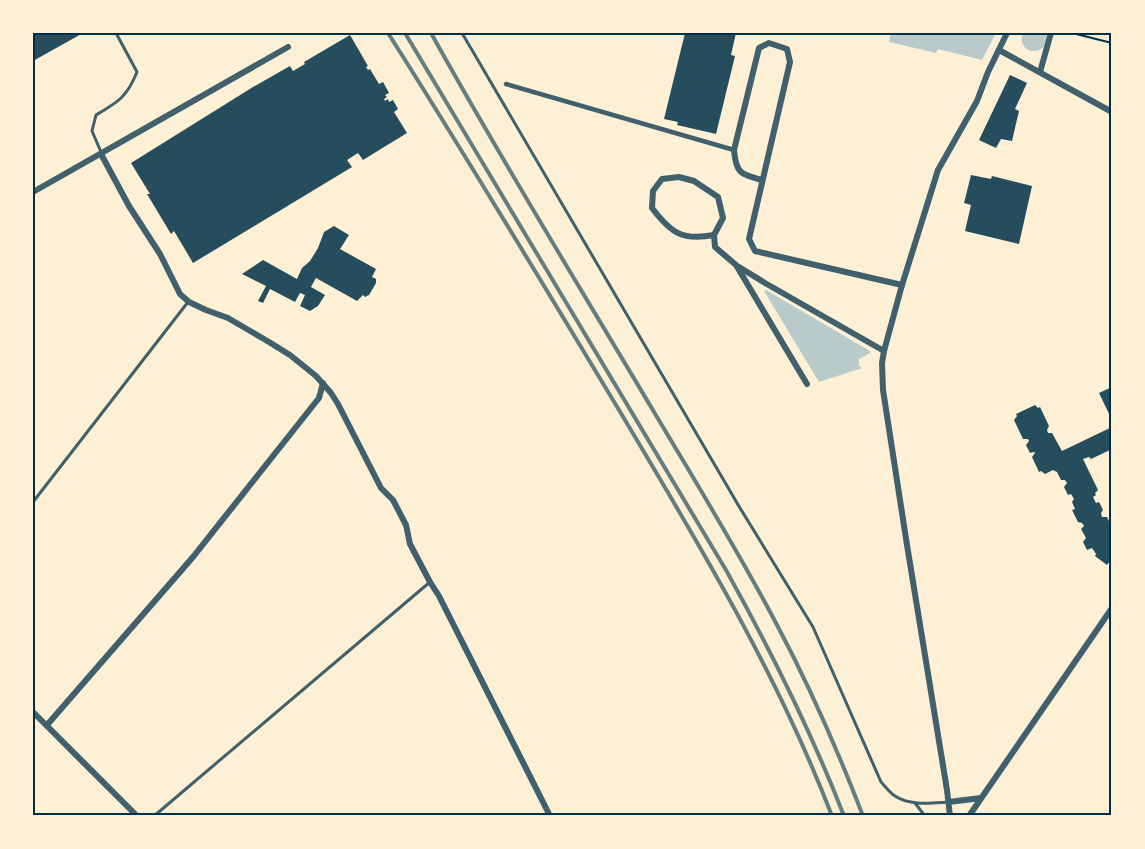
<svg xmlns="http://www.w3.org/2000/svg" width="1145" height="849" font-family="'Libre Baskerville',serif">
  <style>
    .green { fill: #b9caca }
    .building { fill: #264d5e }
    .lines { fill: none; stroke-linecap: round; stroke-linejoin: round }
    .path { stroke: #003049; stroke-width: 2 }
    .service { stroke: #3f606c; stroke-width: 3 }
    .pedestrian { stroke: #3f606c; stroke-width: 4.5 }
    .minor { stroke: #3f606c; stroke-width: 6 }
    .rail { stroke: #657d81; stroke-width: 4 }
    .neatline { fill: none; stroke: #003049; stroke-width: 2 }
  </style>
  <rect width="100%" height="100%" fill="#fdf0d5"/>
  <!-- green -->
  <g class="green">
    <path d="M893 33H996L982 60 938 49 936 53 889 42 890 35Z"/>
    <path d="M1023 33H1048L1045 46C1042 48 1039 51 1035 51 1025 52 1019 42 1023 33Z"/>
    <path d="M766 290 870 351V353L859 359V366L862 368 819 382 764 291Z"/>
  </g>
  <!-- building -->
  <g class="building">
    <path d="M33 33H83L33 61Z"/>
    <path d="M685 33H736L731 55 735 56 716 134 677 125 678 122 664 119Z"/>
    <path d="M350 35 368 66 366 67 368 70 370 69 379 84 383 82 389 93 385 95 387 97 384 99 385 101 388 99 389 102 393 100 398 109 394 112 407 133 363 160 358 153 347 160 352 167 193 263 174 231 171 234 147 194H150L131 163 253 87 290 66 293 71 305 64 304 62Z"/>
    <path d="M1010 75 1027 83 1015 109 1019 111 1012 141 1001 139 996 148 979 140Z"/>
    <path d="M971 175 991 179 992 176 1032 186 1019 244 965 231 971 205 964 203Z"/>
    <path d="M334 226 349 235 340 249 376 269 372 277 376 279V283L369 295 365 297 363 295 357 301 316 278 311 287 325 295 318 306 310 311 300 306 305 295 300 293 295 302 270 289 263 303 258 301 266 286 242 274 263 260 297 279 302 268 310 261 318 248 324 232Z"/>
    <path d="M1112 387V420L1099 393Z"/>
    <path d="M1035 405 1038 408 1040 407 1049 426 1047 430 1048 433H1052L1062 451 1112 427V449L1091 459 1089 457 1083 459 1098 490 1095 493 1096 495 1093 497 1096 503 1099 502 1103 510 1101 513 1102 517H1107L1112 527V558L1107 565 1095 556 1096 554 1092 548 1087 550 1083 542 1086 538 1081 529 1084 526 1082 523 1078 522 1072 510 1075 509 1072 502 1074 499 1071 494 1068 495 1064 487 1067 483 1065 480H1061L1057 472 1053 470 1045 474 1041 471 1039 472 1032 457 1035 453 1034 452 1030 453 1026 445 1029 441 1028 439H1023L1014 420 1017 416 1016 414Z"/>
  </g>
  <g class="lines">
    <!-- path -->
    <path class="path" d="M1072 33 1112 43"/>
    <!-- service -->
    <g class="service">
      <path d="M462 33 740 508 813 627 881 782C885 786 890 793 895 796 910 806 931 803 949 802"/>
      <path d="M101 152 92 131 96 115C118 102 127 97 137 72L116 33"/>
      <path d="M33 502 188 302"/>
      <path d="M915 803 925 816"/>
      <path d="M154 816 430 582"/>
    </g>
    <!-- pedestrian -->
    <path class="pedestrian" d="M506 84 734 150"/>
    <!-- minor -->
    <g class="minor">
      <path d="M999 50 1112 112"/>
      <path d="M1040 72 1051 33"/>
      <path d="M101 154 129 206 160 254 180 294 189 302 206 310 228 318 269 342 290 355 316 376 331 393 338 404 381 488 393 500 406 525 410 544 430 582 439 596 550 816"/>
      <path d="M762 180C741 174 736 174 734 150L759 48 769 43 787 49 790 62 749 239 755 251 902 285"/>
      <path d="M33 192 288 47"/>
      <path d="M714 235C682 241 671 233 652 208L653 191 662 179 679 177 694 181 718 197 723 218 714 235 715 247 736 265 807 384"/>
      <path d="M739 267 765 283 884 351"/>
      <path d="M33 712 137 816"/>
      <path d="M47 725 193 557 315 403 319 398 323 383"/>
      <path d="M949 802 981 798"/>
      <path d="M950 816 947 790 907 545 883 390 882 363 884 351 902 285 938 170 977 101 988 72 1007 33"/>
      <path d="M969 816 1112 608"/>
    </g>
    <!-- rail -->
    <g class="rail">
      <path d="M388 33C468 159 545 287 622 415 700 546 777 673 832 816"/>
      <path d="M405 33 726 570C770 649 811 731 844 816"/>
      <path d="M431 33C503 163 581 289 657 417 698 486 740 554 777 625 810 687 838 751 863 816"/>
    </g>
  </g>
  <!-- border -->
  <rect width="1145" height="849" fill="none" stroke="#fdf0d5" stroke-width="69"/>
  <rect x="34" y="34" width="1076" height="780" class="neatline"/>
</svg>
